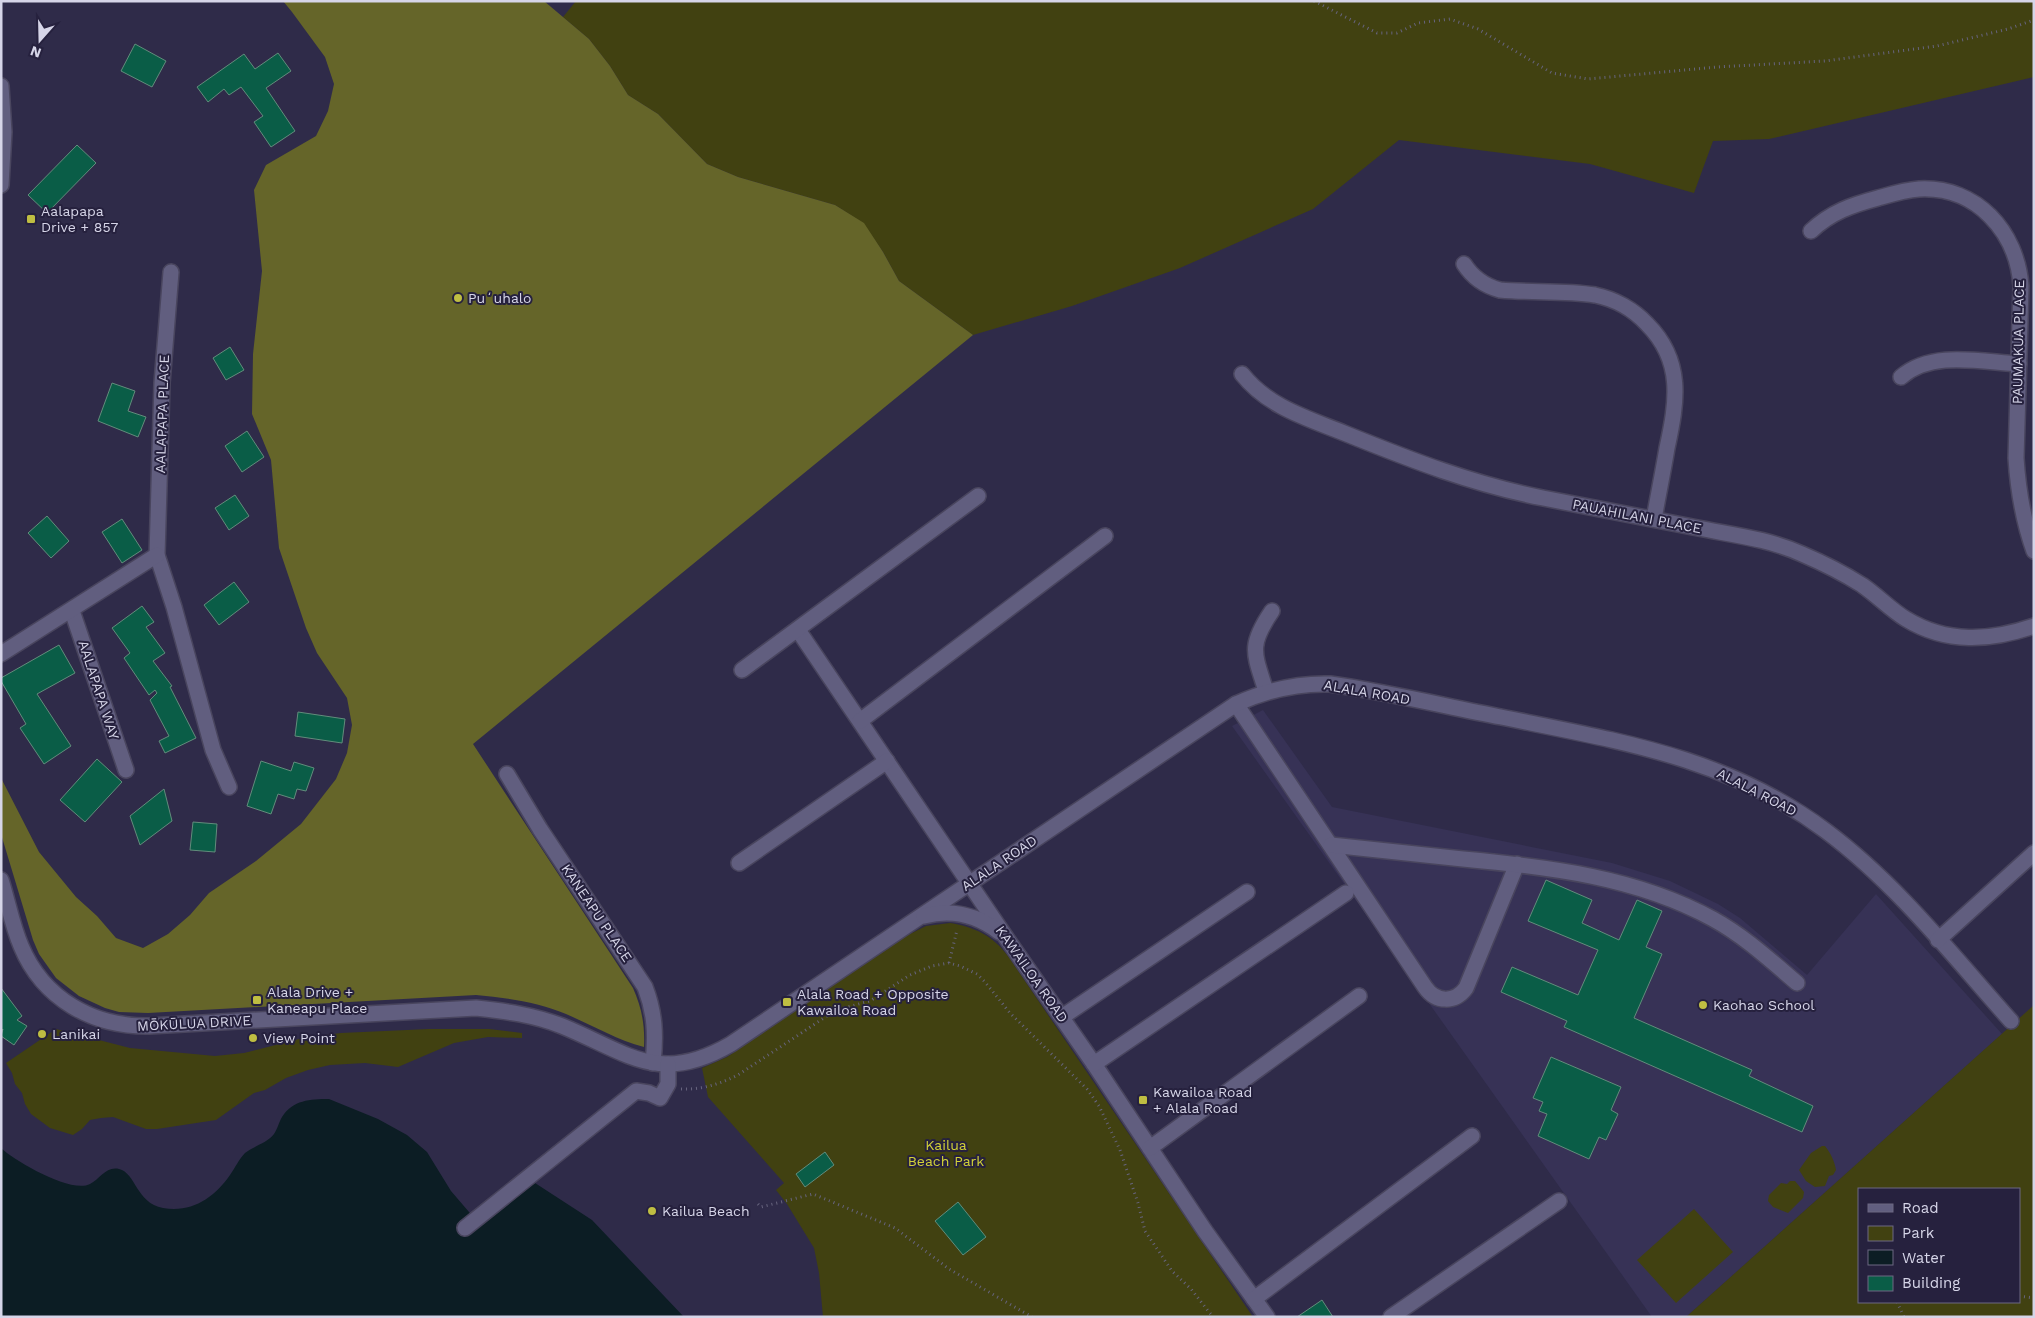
<svg xmlns="http://www.w3.org/2000/svg" width="2035" height="1318" font-family="'Work Sans',sans-serif">
  <style>
    .built { fill: #373256 }
    .green { fill: #414111; fill-rule: evenodd }
    .forest { fill: #656529 }
    .water { fill: #0c1d24 }
    .building { fill: #0a5d47; stroke: #628c7c }
    .lines { fill: none; stroke-linecap: round; stroke-linejoin: round }
    .minor-casing { stroke: #49455e; stroke-width: 18 }
    .path { stroke: #67647e; stroke-width: 3; stroke-dasharray: 1 4; stroke-linecap: butt }
    .minor { stroke: #615e7f; stroke-width: 15 }
    .poi-dot { fill: #bfbe42; stroke: #26213e; stroke-width: 2 }
    .labels { text-anchor: middle; dominant-baseline: central; stroke-width: 4; stroke-linejoin: round; paint-order: stroke }
    .poi-label { font-size: 14px; fill: #d6d5e8; stroke: #26213e; text-anchor: start }
    .street-label { font-size: 14px; fill: #d6d5e8; stroke: #26213e }
    .park-label { font-size: 14px; fill: #d3d237; stroke: #26213e }
  </style>
  <rect width="100%" height="100%" fill="#2f2b49"/>
  <!-- built -->
  <path class="built" d="M1263 710 1332 807 1612 863 1670 881 1718 904 1740 918 1807 975 1876 894 2002 1034 1686 1317H1652L1232 726Z"/>
  <!-- green -->
  <g class="green">
    <path d="M576 1H2034V77L1769 139 1713 141 1694 193 1590 164 1399 140 1313 209 1180 268 1072 306 973 335 899 281 883 252 863 223 835 205 738 177 707 164 658 114 628 95 610 66 589 39 563 17Z"/>
    <path d="M950 923C975 927 993 936 1008 956L1253 1317H823L819 1273 814 1248 787 1204 776 1190 784 1183 708 1097 702 1068 727 1057 904 937 926 926Z"/>
    <path d="M2034 1005V1317H1686ZM1859 1189H2019V1302H1859Z"/>
    <path d="M56 1029 130 1048 215 1056 244 1053 303 1038 341 1033 429 1029H489L522 1033V1038L488 1037 454 1043 398 1067 365 1063 330 1065 308 1070 286 1078 265 1090 254 1093 216 1120 157 1129H146L113 1117 101 1118 90 1120 82 1129 73 1135 50 1128 31 1114 25 1104 22 1093 15 1084 12 1073 6 1063Z"/>
    <path d="M1822 1146H1825C1830 1152 1835 1162 1836 1170L1833 1175 1829 1176 1825 1186 1815 1187 1806 1181 1799 1170 1811 1153Z"/>
    <path d="M1790 1181H1795L1804 1192 1803 1198 1788 1213 1773 1207 1768 1201 1769 1195 1781 1183 1787 1184Z"/>
    <path d="M1694 1209 1733 1252 1676 1303 1637 1260Z"/>
  </g>
  <!-- forest -->
  <path class="forest" d="M283 1H544L589 39 610 66 628 95 658 114 707 164 738 177 835 205 864 223 883 252 899 281 973 335 473 744 633 988C642 1008 645 1026 644 1047 617 1040 592 1025 566 1014 537 1002 507 998 476 995L148 1013 119 1012 105 1008 79 996 56 978 39 954 33 940 1 834V778L39 852 76 897 97 916 116 938 143 948 168 934 190 915 209 893 256 861 301 824 336 779 347 753 352 725 347 698 317 653 306 628 279 548 271 460 252 414 253 354 262 271 254 190 266 165 316 136 328 111 334 84 325 57 292 12Z"/>
  <!-- water -->
  <path class="water" d="M329 1099 378 1119 407 1135 427 1152 451 1191 481 1226 535 1183 592 1220 684 1317H1V1148C15 1161 71 1194 90 1184 100 1179 106 1166 119 1169 136 1173 136 1203 163 1208 192 1213 214 1198 230 1175 235 1168 239 1159 245 1153 254 1146 267 1143 274 1134 277 1130 279 1122 282 1117 293 1100 310 1099 329 1099Z"/>
  <!-- building -->
  <g class="building">
    <path d="M135 44 166 61 152 87 121 71Z"/>
    <path d="M278 53 291 71 266 88 295 131 271 147 254 122 263 116 241 87 229 95 224 89 208 102 197 87 244 54 255 69Z"/>
    <path d="M77 145 96 163 47 213 28 195Z"/>
    <path d="M230 347 244 370 226 380 213 358Z"/>
    <path d="M112 383 135 391 128 411 146 417 138 437 98 421Z"/>
    <path d="M247 431 264 457 242 472 225 446Z"/>
    <path d="M235 495 249 516 229 530 215 508Z"/>
    <path d="M47 516 69 541 51 558 28 533Z"/>
    <path d="M122 519 142 550 122 563 102 532Z"/>
    <path d="M234 582 249 602 219 625 204 605Z"/>
    <path d="M142 606 154 622 146 627 165 653 153 661 172 686 170 687 196 738 165 753 159 741 169 736 150 700 157 693 155 690 149 695 124 658 130 653 112 628Z"/>
    <path d="M59 645 75 673 37 694 71 746 44 764 20 728 26 724 1 681V678Z"/>
    <path d="M298 712 345 719 342 743 295 736Z"/>
    <path d="M97 759 122 782 85 822 60 800Z"/>
    <path d="M261 761 291 771 294 762 314 768 306 791 297 789 294 799 278 794 271 814 247 806Z"/>
    <path d="M164 789 172 821 140 845 130 816Z"/>
    <path d="M193 822 217 824 215 852 190 850Z"/>
    <path d="M1546 880 1592 900 1582 923 1619 940 1637 900 1662 911 1646 947 1662 954 1634 1018 1752 1070 1749 1076 1813 1106 1802 1132 1564 1027 1567 1021 1501 992 1512 967 1578 995 1598 950 1528 921Z"/>
    <path d="M1 988 22 1016 17 1020 27 1026 14 1045 1 1036 3 1029 1 1031Z"/>
    <path d="M1551 1057 1621 1087 1611 1110 1618 1114 1606 1140 1599 1137 1589 1159 1538 1136 1547 1114 1539 1111 1543 1102 1533 1098Z"/>
    <path d="M825 1152 834 1165 805 1187 796 1174Z"/>
    <path d="M958 1202 986 1237 963 1255 935 1221Z"/>
    <path d="M1322 1300 1333 1317H1297Z"/>
  </g>
  <g class="lines">
    <!-- minor casing -->
    <g class="minor-casing">
      <g id="minor">
        <path d="M1 86 4 132 1 185"/>
        <path d="M1811 231C1831 212 1852 205 1878 198 1892 194 1905 190 1919 189 1977 186 2017 232 2021 286L2016 458C2018 490 2023 520 2034 551"/>
        <path d="M1464 264C1473 278 1485 286 1500 290 1532 293 1564 290 1595 295 1615 299 1634 310 1647 324 1684 361 1677 402 1667 448 1663 472 1658 496 1654 519"/>
        <path d="M171 272 162 383 157 555 174 607 213 750 229 787"/>
        <path d="M1242 374C1268 407 1307 418 1344 433 1411 460 1472 484 1543 498 1595 508 1647 518 1698 528 1733 535 1769 539 1802 554 1823 563 1843 573 1862 585 1878 596 1891 610 1906 619 1947 644 1990 641 2034 626"/>
        <path d="M1901 377C1932 350 1981 362 2019 364"/>
        <path d="M72 611 126 770"/>
        <path d="M798 630 1007 939 1094 1064 1205 1231 1267 1317"/>
        <path d="M1 654 157 555"/>
        <path d="M742 670 978 496"/>
        <path d="M1266 691C1254 653 1248 646 1272 611"/>
        <path d="M1236 704 1425 987C1436 1003 1455 1003 1466 988L1517 864"/>
        <path d="M860 721 1105 536"/>
        <path d="M507 774 540 829 645 987C655 1013 656 1035 653 1063"/>
        <path d="M1331 845C1375 850 1419 854 1463 859 1549 867 1636 877 1713 919 1744 936 1770 960 1797 983"/>
        <path d="M739 863 887 761"/>
        <path d="M1 880C8 902 12 925 21 946 43 999 93 1027 149 1026L476 1008C505 1011 534 1015 562 1026 628 1053 659 1086 731 1044L1236 704C1267 690 1296 683 1330 684 1387 692 1444 706 1501 717 1618 741 1727 757 1826 831 1897 884 1953 956 2011 1021"/>
        <path d="M924 916C951 909 977 915 999 932"/>
        <path d="M1938 940 2034 853"/>
        <path d="M1062 1017 1247 892"/>
        <path d="M1094 1064 1346 893"/>
        <path d="M1150 1148 1359 996"/>
        <path d="M465 1228 636 1091 649 1093 660 1098 668 1084V1064"/>
        <path d="M1254 1299 1472 1136"/>
        <path d="M1391 1317 1559 1201"/>
      </g>
    </g>
    <!-- path -->
    <g class="path">
      <path d="M1314 1 1377 33H1397L1418 23 1450 19 1478 29 1552 73 1588 79 1717 67 1825 61 1937 46 2008 29 2034 20"/>
      <path d="M949 963 957 930"/>
      <path d="M681 1089C701 1090 720 1084 738 1075L836 1010 870 1001 910 975 932 966 949 963 960 966 977 974 985 982 1010 1013 1087 1089 1099 1106 1120 1150 1138 1203 1145 1231 1172 1271 1191 1289 1213 1317"/>
      <path d="M758 1204 761 1207 813 1194 895 1228 949 1269 1032 1317"/>
      <path d="M2019 1296 2034 1298"/>
      <path d="M1897 1302 1904 1317"/>
    </g>
    <!-- minor -->
    <use href="#minor" class="minor"/>
  </g>
  <!-- markers -->
  <g class="poi-dot">
    <rect x="26" y="214" width="10" height="10" rx="2.5"/>
    <circle cx="458" cy="298" r="5"/>
    <rect x="252" y="995" width="10" height="10" rx="2.5"/>
    <rect x="782" y="997" width="10" height="10" rx="2.5"/>
    <circle cx="1703" cy="1005" r="5"/>
    <circle cx="42" cy="1034" r="5"/>
    <circle cx="253" cy="1038" r="5"/>
    <rect x="1138" y="1095" width="10" height="10" rx="2.5"/>
    <circle cx="652" cy="1211" r="5"/>
  </g>
  <g class="labels">
    <!-- poi labels -->
    <g class="poi-label">
      <text x="41" y="211">Aalapapa<tspan x="41" dy="16">Drive + 857</tspan></text>
      <text x="468" y="298">Puʻuhalo</text>
      <text x="267" y="992">Alala Drive +<tspan x="267" dy="16">Kaneapu Place</tspan></text>
      <text x="797" y="994">Alala Road + Opposite<tspan x="797" dy="16">Kawailoa Road</tspan></text>
      <text x="1713" y="1005">Kaohao School</text>
      <text x="52" y="1034">Lanikai</text>
      <text x="263" y="1038">View Point</text>
      <text x="1153" y="1092">Kawailoa Road<tspan x="1153" dy="16">+ Alala Road</tspan></text>
      <text x="662" y="1211">Kailua Beach</text>
    </g>
    <!-- street labels -->
    <g class="street-label">
      <text transform="translate(2018 342) rotate(-89)">PAUMAKUA PLACE</text>
      <text transform="translate(162 414) rotate(-88)">AALAPAPA PLACE</text>
      <text transform="translate(1637 516) rotate(11)">PAUAHILANI PLACE</text>
      <text transform="translate(99 690) rotate(72)">AALAPAPA WAY</text>
      <text transform="translate(1367 692) rotate(10)">ALALA ROAD</text>
      <text transform="translate(1757 792) rotate(27)">ALALA ROAD</text>
      <text transform="translate(999 863) rotate(-34)">ALALA ROAD</text>
      <text transform="translate(597 913) rotate(56)">KANEAPU PLACE</text>
      <text transform="translate(1032 974) rotate(55)">KAWAILOA ROAD</text>
      <text transform="translate(194 1023) rotate(-3)">MŌKŪLUA DRIVE</text>
    </g>
    <!-- park labels -->
    <g class="park-label">
      <text x="946" y="1145">Kailua<tspan x="946" dy="16">Beach Park</tspan></text>
    </g>
  </g>
  <!-- border -->
  <rect width="2035" height="1318" fill="none" stroke="#d6d5e8" stroke-width="5"/>
  <!-- legend -->
  <rect x="1858" y="1188" width="162" height="115" fill="#26213e" stroke="#6c6982"/>
  <rect x="1868" y="1204" width="25" height="8" fill="#615e7f" stroke="#6c6982"/>
  <text x="1902" y="1213" font-size="15" fill="#d6d5e8">Road</text>
  <rect x="1868" y="1226" width="25" height="15" fill="#414111" stroke="#6c6982"/>
  <text x="1902" y="1238" font-size="15" fill="#d6d5e8">Park</text>
  <rect x="1868" y="1250" width="25" height="15" fill="#0c1d24" stroke="#6c6982"/>
  <text x="1902" y="1263" font-size="15" fill="#d6d5e8">Water</text>
  <rect x="1868" y="1276" width="25" height="15" fill="#0a5d47" stroke="#6c6982"/>
  <text x="1902" y="1288" font-size="15" fill="#d6d5e8">Building</text>
  <!-- north arrow -->
  <g transform="translate(40 40) rotate(200)" stroke="#26213e" stroke-width="4" paint-order="stroke">
  <path d="M0-4L9 19L0 12L-9 19Z" fill="#d6d5e8"/>
  <text y="-8" font-size="14" font-weight="bold" text-anchor="middle" fill="#d6d5e8">N</text>
  </g>
</svg>
